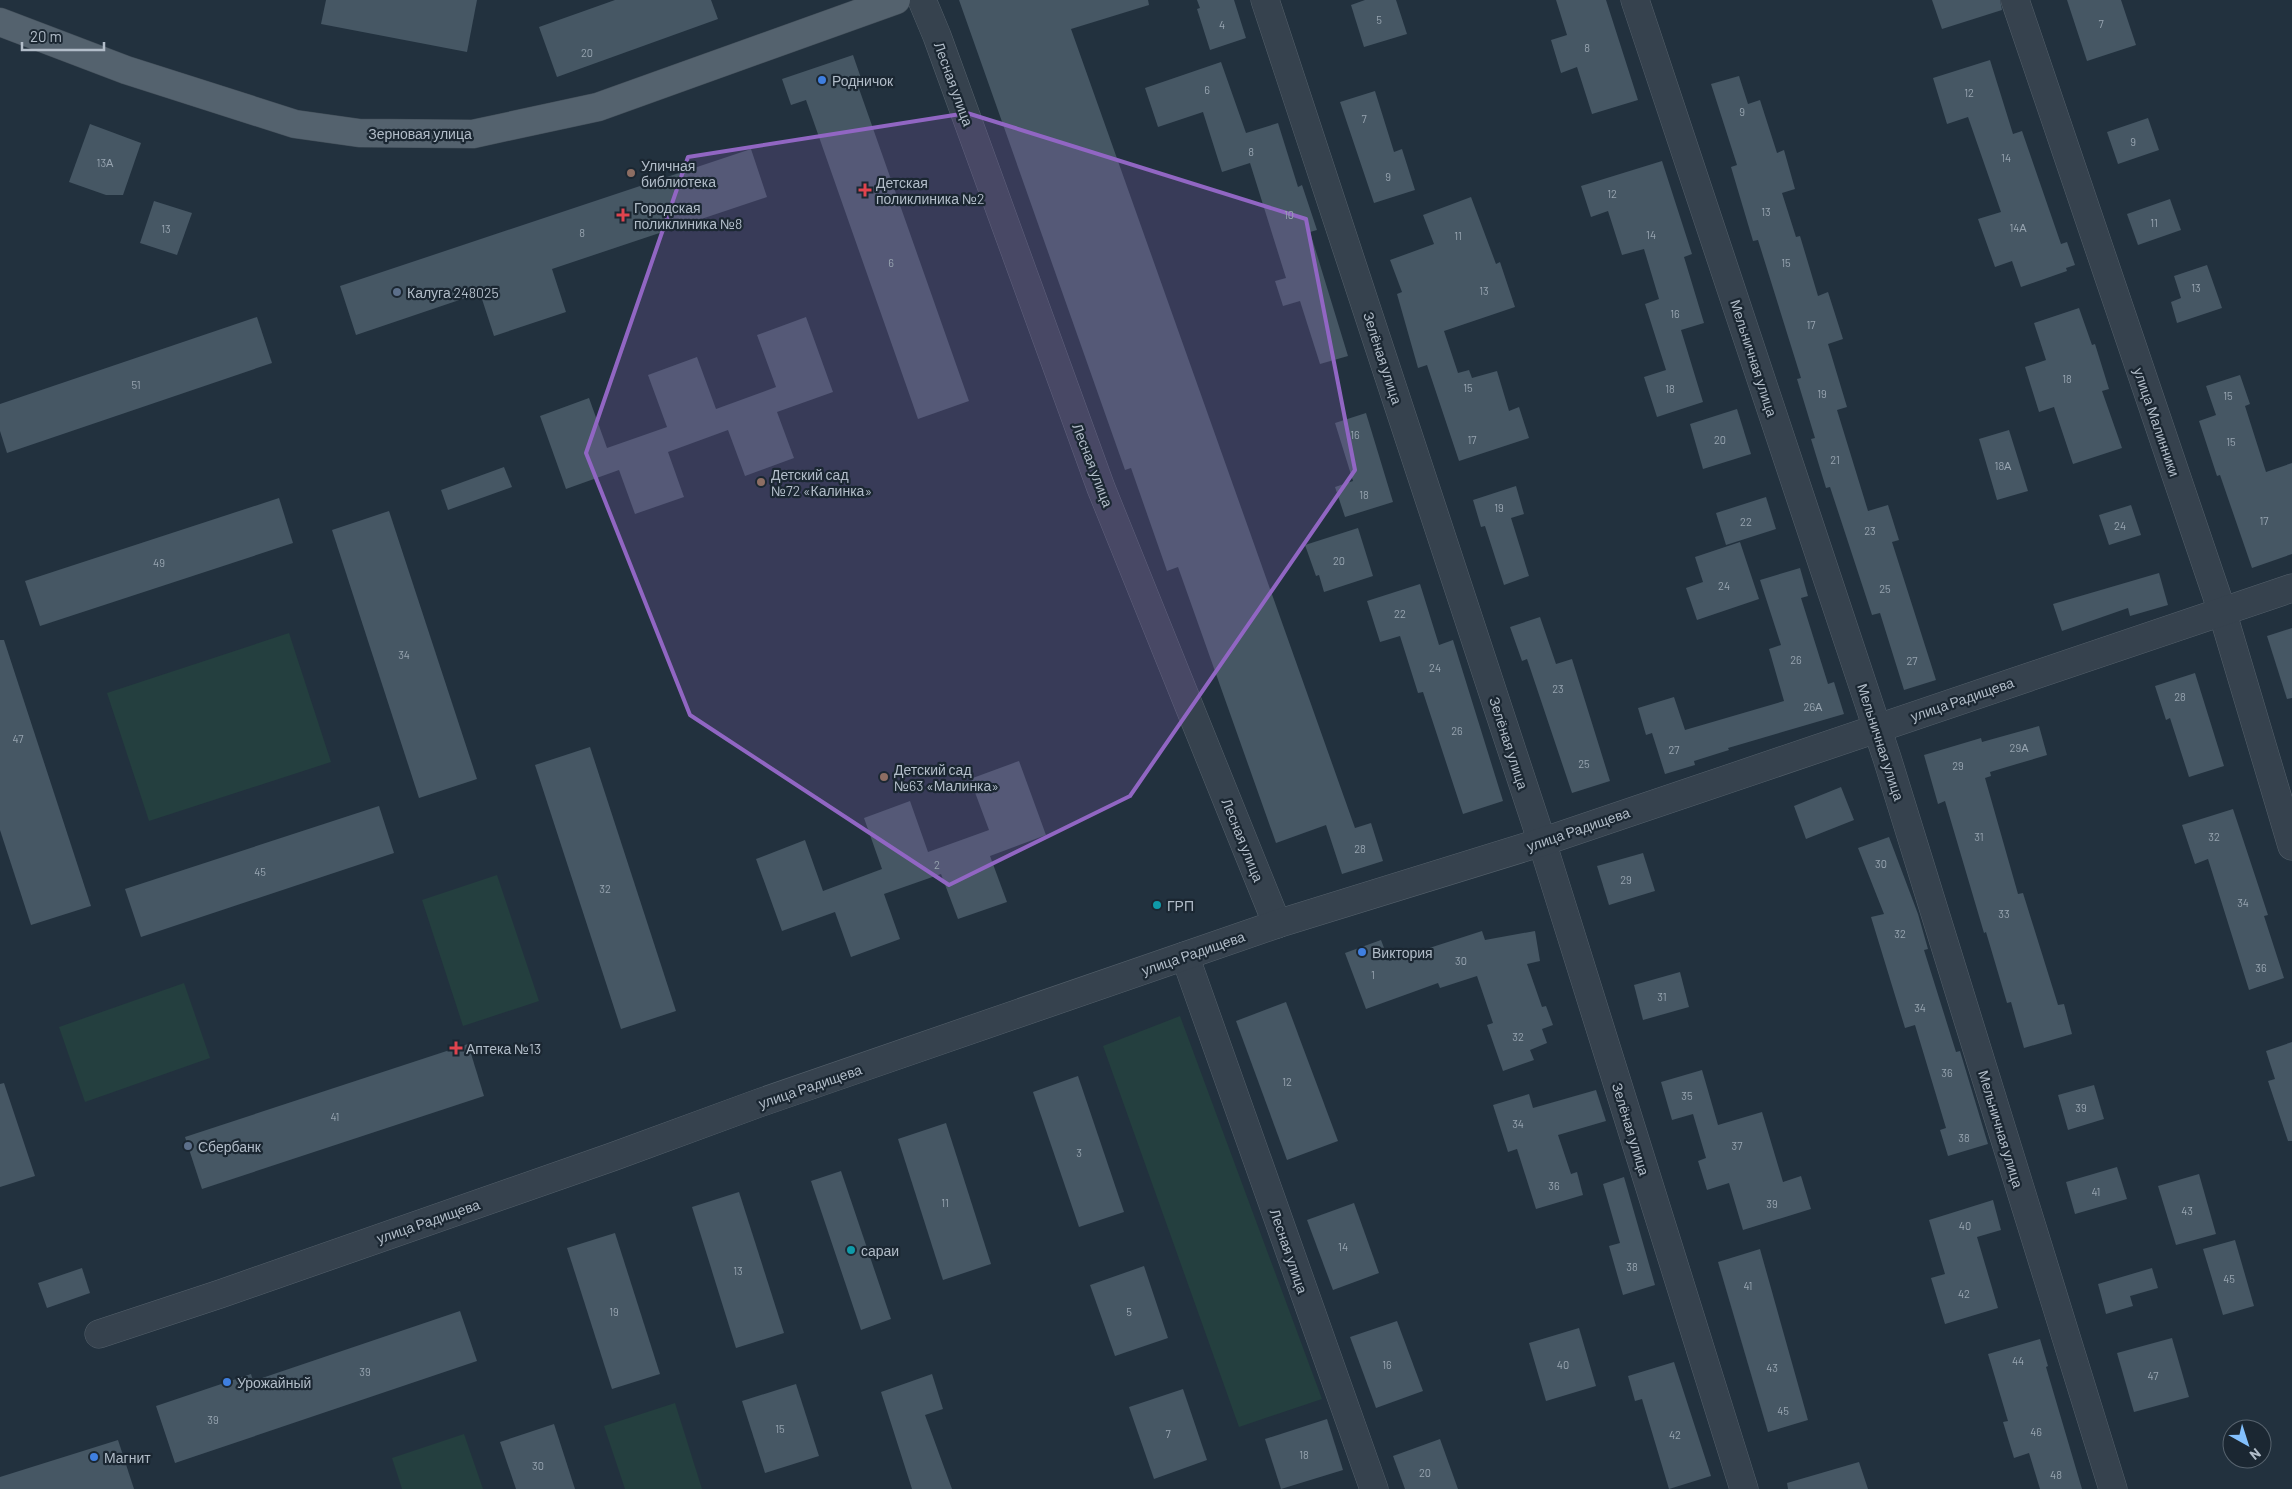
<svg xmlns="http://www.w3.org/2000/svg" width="2292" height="1489" font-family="Barlow,sans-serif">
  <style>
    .green { fill: #243f3f }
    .building { fill: #465764 }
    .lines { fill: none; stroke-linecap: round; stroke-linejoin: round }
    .minor-casing { stroke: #54606b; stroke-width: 29 }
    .major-casing { stroke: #424e59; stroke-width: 29 }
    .minor { stroke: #36424e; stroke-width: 28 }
    .major { stroke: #54626e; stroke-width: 28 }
    .marked { fill: #9166c3; fill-opacity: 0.2; stroke: #9166c3; stroke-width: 4; stroke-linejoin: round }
    .shop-dot { fill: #3f7fe0; stroke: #1b2732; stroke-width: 2 }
    .education-dot { fill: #8d6e63; stroke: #1b2732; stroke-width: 2 }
    .health-dot { fill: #e0444e; stroke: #1b2732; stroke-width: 2 }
    .service-dot { fill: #5c6f8a; stroke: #1b2732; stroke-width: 2 }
    .culture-dot { fill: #0f9aa8; stroke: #1b2732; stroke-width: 2 }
    .labels { text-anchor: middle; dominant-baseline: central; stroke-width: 4.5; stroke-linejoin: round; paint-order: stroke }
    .number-label { font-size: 11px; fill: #97a4b0 }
    .poi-label { font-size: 14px; fill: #b2bdc9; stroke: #1b2732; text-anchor: start }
    .street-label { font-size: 14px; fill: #b2bdc9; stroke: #1b2732 }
  </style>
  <rect width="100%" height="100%" fill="#22313e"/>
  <!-- green -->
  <g class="green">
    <path d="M289 633 331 762 149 821 107 693Z"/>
    <path d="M497 875 539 1001 463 1026 422 900Z"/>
    <path d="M184 983 210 1058 85 1102 59 1027Z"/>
    <path d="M1180 1016 1322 1399 1239 1427 1103 1046Z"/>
    <path d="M675 1403 702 1489H625L604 1426Z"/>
    <path d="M464 1434 483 1489H402L392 1458Z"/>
  </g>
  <!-- building -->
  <g class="building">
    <path d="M326 0H477L467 52 321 24Z"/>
    <path d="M615 0H711L718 19 557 77 539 27Z"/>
    <path d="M959 0H1148L1149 5 1071 29 1355 828 1371 823 1383 861 1342 874 1326 825 1276 843 1178 567 1167 571 1131 468 1125 470Z"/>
    <path d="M1197 0H1234L1246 38 1210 50 1197 9 1200 8Z"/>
    <path d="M1365 0H1396L1407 34 1364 47 1351 5Z"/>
    <path d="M1556 0H1606L1638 100 1592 114 1577 67 1561 73 1551 40 1567 35Z"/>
    <path d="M1932 0H2000L2002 10 1942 29Z"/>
    <path d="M2067 0H2121L2136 45 2087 61Z"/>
    <path d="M853 55 862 81 857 83 969 401 918 419 806 100 791 105 782 79Z"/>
    <path d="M1990 60 2013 134 2022 131 2061 244 2067 242 2075 265 2066 268 2067 271 2021 287 2012 261 1995 267 1978 219 2001 212 1968 117 1947 124 1933 78Z"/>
    <path d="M1221 62 1246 133 1278 123 1298 187 1302 185 1317 230 1310 232 1348 356 1320 364 1300 301 1283 306 1275 281 1286 278 1250 163 1222 172 1203 112 1158 127 1145 88Z"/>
    <path d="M1739 76 1748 104 1760 100 1777 153 1784 150 1795 189 1782 193 1796 237 1800 236 1818 296 1828 292 1843 339 1828 344 1847 407 1837 410 1868 511 1888 505 1899 540 1892 542 1936 680 1904 690 1880 613 1872 615 1830 487 1826 488 1811 439 1815 438 1797 379 1801 378 1758 240 1753 241 1731 167 1737 165 1711 84Z"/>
    <path d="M1375 91 1394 152 1402 149 1415 190 1374 203 1340 102Z"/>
    <path d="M2148 118 2159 150 2118 164 2107 132Z"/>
    <path d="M90 124 141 143 123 195H106L69 182Z"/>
    <path d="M751 149 767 197 552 269 566 312 494 336 480 293 356 335 340 286Z"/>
    <path d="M1662 161 1692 254 1684 257 1704 323 1681 330 1703 402 1657 417 1644 377 1666 370 1645 304 1659 299 1644 249 1622 255 1608 211 1591 217 1581 186Z"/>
    <path d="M1471 197 1496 264 1500 262 1515 307 1444 331 1458 373 1469 370 1472 378 1497 371 1509 411 1519 407 1529 438 1459 461 1427 365 1418 368 1397 294 1402 292 1390 260 1434 244 1423 215Z"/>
    <path d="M2170 199 2181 230 2138 245 2127 214Z"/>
    <path d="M154 201 192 213 177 255 140 243Z"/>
    <path d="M2207 265 2222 308 2177 323 2171 302 2181 298 2174 276Z"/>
    <path d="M2079 308 2092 345 2095 344 2109 389 2102 391 2122 448 2073 464 2054 407 2039 412 2025 367 2046 360 2034 323Z"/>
    <path d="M257 317 272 363 7 453 0 431V404Z"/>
    <path d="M806 317 833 392 777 412 794 458 745 476 728 430 668 452 684 497 635 514 619 470 566 489 540 416 589 398 607 448 667 427 648 375 697 357 716 409 776 387 757 335Z"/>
    <path d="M2240 375 2250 404 2245 406 2266 472 2292 463V554L2252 568 2220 475 2217 476 2199 421 2216 415 2206 386Z"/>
    <path d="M1737 409 1751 454 1703 469 1690 424Z"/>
    <path d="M1366 413 1393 502 1345 517 1335 487 1353 481 1335 423Z"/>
    <path d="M2009 430 2028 491 1997 500 1979 439Z"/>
    <path d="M504 467 512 487 448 510 441 490Z"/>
    <path d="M1516 486 1524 514 1511 518 1529 576 1504 585 1485 526 1481 527 1473 500Z"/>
    <path d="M1766 497 1776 529 1726 545 1716 513Z"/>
    <path d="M279 498 293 543 40 626 25 581Z"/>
    <path d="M2131 505 2141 535 2109 545 2099 515Z"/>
    <path d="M389 511 477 779 419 798 332 530Z"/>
    <path d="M1358 528 1373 576 1324 592 1319 575 1316 576 1305 545Z"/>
    <path d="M1740 542 1759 599 1697 620 1686 588 1703 582 1695 557Z"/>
    <path d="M1800 568 1808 596 1801 598 1828 684 1834 682 1844 714 1728 748 1729 750 1694 761 1695 765 1665 774 1652 733 1646 735 1638 708 1674 697 1685 730 1784 701 1769 649 1781 645 1760 580Z"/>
    <path d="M2159 573 2168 605 2130 616 2128 608 2062 631 2053 604Z"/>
    <path d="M1420 584 1439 645 1453 640 1503 801 1463 814 1423 692 1418 693 1400 636 1380 642 1367 601Z"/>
    <path d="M1540 617 1556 664 1572 659 1610 781 1572 793 1527 659 1522 661 1510 627Z"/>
    <path d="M2292 628V698L2287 699 2267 636Z"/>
    <path d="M0 640H4L91 906 31 925 0 830Z"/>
    <path d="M2195 673 2224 766 2189 777 2170 718 2166 720 2155 686Z"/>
    <path d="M2039 726 2047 755 1990 772 1991 776 1985 778 2018 894 2023 893 2058 1005 2064 1004 2072 1034 2024 1048 2011 1002 2007 1003 1986 932 1984 933 1945 801 1938 804 1924 755 1981 738 1982 742Z"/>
    <path d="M590 747 676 1011 621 1029 535 765Z"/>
    <path d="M1019 761 1046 835 990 856 1007 902 958 919 941 874 884 894 900 939 851 957 835 912 782 931 756 859 805 840 823 891 882 869 864 818 910 801 928 852 989 830 970 779Z"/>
    <path d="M1841 787 1854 820 1806 839 1794 806Z"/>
    <path d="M379 806 394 853 141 937 125 889Z"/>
    <path d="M2233 809 2268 915 2264 916 2284 978 2249 990 2208 859 2195 864 2182 825Z"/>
    <path d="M1889 837 1918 914 1928 949 1924 950 1956 1052 1960 1051 1988 1144 1948 1156 1940 1130 1946 1128 1915 1025 1905 1028 1871 917 1884 914 1858 848Z"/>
    <path d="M1643 853 1655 891 1609 905 1597 866Z"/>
    <path d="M1482 931 1485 940 1535 931 1540 961 1527 964 1542 1007 1546 1006 1553 1025 1542 1029 1547 1043 1530 1050 1534 1060 1503 1071 1487 1025 1493 1023 1477 976 1440 988 1438 983 1366 1009 1345 953 1381 940 1389 961Z"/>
    <path d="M1680 972 1689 1007 1643 1020 1634 985Z"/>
    <path d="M1286 1002 1338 1141 1287 1160 1236 1021Z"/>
    <path d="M2292 1042V1141H2288L2268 1081 2275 1079 2266 1051Z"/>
    <path d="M468 1044 484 1096 202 1189 185 1137Z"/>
    <path d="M1702 1070 1718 1125 1762 1112 1783 1182 1801 1176 1811 1209 1743 1230 1729 1183 1707 1190 1698 1161 1706 1158 1693 1114 1672 1120 1661 1082Z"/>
    <path d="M1078 1076 1124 1212 1079 1227 1033 1092Z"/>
    <path d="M4 1083 35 1176 0 1187V1084Z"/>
    <path d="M2094 1085 2104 1119 2068 1130 2058 1095Z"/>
    <path d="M1596 1090 1606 1121 1558 1135 1571 1174 1577 1172 1583 1195 1536 1209 1517 1149 1508 1152 1493 1105 1529 1094 1533 1108Z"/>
    <path d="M946 1123 991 1264 943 1280 898 1139Z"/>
    <path d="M2117 1167 2127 1199 2075 1214 2066 1182Z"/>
    <path d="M841 1171 891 1319 861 1330 811 1181Z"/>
    <path d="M2199 1174 2216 1234 2176 1245 2158 1186Z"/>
    <path d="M1624 1177 1655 1285 1623 1295 1609 1246 1620 1243 1603 1184Z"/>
    <path d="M739 1192 784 1333 736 1348 692 1207Z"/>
    <path d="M1993 1200 2001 1230 1977 1237 1998 1308 1945 1324 1931 1278 1945 1274 1929 1220Z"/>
    <path d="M1354 1203 1379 1273 1333 1290 1307 1220Z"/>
    <path d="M615 1233 660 1374 612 1389 567 1248Z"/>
    <path d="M2235 1240 2254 1306 2223 1315 2203 1249Z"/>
    <path d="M1760 1249 1808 1420 1768 1432 1718 1262Z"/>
    <path d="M1144 1266 1168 1338 1115 1356 1090 1285Z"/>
    <path d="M82 1268 90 1293 47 1308 38 1283Z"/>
    <path d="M2152 1268 2158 1288 2130 1296 2133 1306 2106 1314 2098 1284Z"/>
    <path d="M460 1311 477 1361 175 1463 156 1406 251 1374 253 1381Z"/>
    <path d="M1397 1321 1423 1391 1376 1408 1350 1337Z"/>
    <path d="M1579 1328 1596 1386 1546 1401 1529 1343Z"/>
    <path d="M2172 1338 2189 1397 2134 1412 2117 1353Z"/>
    <path d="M2040 1339 2048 1366 2046 1367 2082 1489H2040L2029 1453 2014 1458 2003 1422 2008 1421 1988 1354Z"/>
    <path d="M1674 1362 1711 1476 1669 1489 1642 1399 1635 1401 1628 1376Z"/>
    <path d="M932 1374 943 1409 925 1415 952 1489H912L881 1392Z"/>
    <path d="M796 1384 819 1456 765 1473 742 1401Z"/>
    <path d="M1183 1389 1207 1460 1154 1479 1129 1407Z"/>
    <path d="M1327 1419 1343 1470 1281 1489 1265 1439Z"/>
    <path d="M554 1424 575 1489H516L500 1442Z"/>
    <path d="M1440 1439 1458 1489H1405L1393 1456Z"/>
    <path d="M118 1440 134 1489H0V1477Z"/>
    <path d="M1859 1462 1868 1489H1788L1787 1483Z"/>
  </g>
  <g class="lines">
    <!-- minor casing -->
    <g class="minor-casing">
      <g id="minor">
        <path d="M922 0 937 36 1101 488 1277 924"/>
        <path d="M1265 0 1542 842 1744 1489"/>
        <path d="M1635 0 1887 758 2113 1489"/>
        <path d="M2015 0 2222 611 2292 846"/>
        <path d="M1185 956 1374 1489"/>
        <path d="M99 1334 220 1294 612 1157 759 1103 1277 924 1542 842 2292 588"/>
      </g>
    </g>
    <!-- major casing -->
    <g class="major-casing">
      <path id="major" d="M0 22 126 70 295 124 359 133 473 134 598 107 896 0"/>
    </g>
    <!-- minor -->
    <use href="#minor" class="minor"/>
    <!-- major -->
    <use href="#major" class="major"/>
  </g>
  <!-- marked area -->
  <path class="marked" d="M967 113 1306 219 1355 470 1130 796 949 885 690 715 586 453 688 157Z"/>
  <!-- markers -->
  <g class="shop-dot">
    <circle cx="822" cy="80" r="5"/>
    <circle cx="1362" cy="952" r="5"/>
    <circle cx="227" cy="1382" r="5"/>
    <circle cx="94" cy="1457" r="5"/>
  </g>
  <g class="education-dot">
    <circle cx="631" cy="173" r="5"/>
    <circle cx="761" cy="482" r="5"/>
    <circle cx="884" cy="777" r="5"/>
  </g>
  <g class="health-dot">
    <path d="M862.5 182.5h5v5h5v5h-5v5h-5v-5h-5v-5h5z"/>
    <path d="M620.5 207.5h5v5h5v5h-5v5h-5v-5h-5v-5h5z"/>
    <path d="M453.5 1040.5h5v5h5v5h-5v5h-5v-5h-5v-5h5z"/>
  </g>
  <g class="service-dot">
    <circle cx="397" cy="292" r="5"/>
    <circle cx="188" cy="1146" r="5"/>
  </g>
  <g class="culture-dot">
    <circle cx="1157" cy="905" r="5"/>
    <circle cx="851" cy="1250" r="5"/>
  </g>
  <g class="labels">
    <!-- number labels -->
    <g class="number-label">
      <text x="1379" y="19">5</text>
      <text x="2101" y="23">7</text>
      <text x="1222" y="24">4</text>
      <text x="1587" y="47">8</text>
      <text x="587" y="52">20</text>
      <text x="1207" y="89">6</text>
      <text x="1969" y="92">12</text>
      <text x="1742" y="111">9</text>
      <text x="1364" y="118">7</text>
      <text x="2133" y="141">9</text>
      <text x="1251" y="151">8</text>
      <text x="2006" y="157">14</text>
      <text x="105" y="162">13А</text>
      <text x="1388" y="176">9</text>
      <text x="1612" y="193">12</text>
      <text x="1766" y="211">13</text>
      <text x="1289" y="214">10</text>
      <text x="2154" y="222">11</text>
      <text x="2018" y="227">14А</text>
      <text x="166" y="228">13</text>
      <text x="582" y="232">8</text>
      <text x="1651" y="234">14</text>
      <text x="1458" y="235">11</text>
      <text x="891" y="262">6</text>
      <text x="1786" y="262">15</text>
      <text x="2196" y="287">13</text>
      <text x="1484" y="290">13</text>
      <text x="1675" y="313">16</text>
      <text x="1811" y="324">17</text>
      <text x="2067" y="378">18</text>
      <text x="136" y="384">51</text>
      <text x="1468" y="387">15</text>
      <text x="1670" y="388">18</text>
      <text x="1822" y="393">19</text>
      <text x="2228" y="395">15</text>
      <text x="1355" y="434">16</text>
      <text x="1472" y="439">17</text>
      <text x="1720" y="439">20</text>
      <text x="2231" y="441">15</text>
      <text x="1835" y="459">21</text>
      <text x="2003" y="465">18А</text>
      <text x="1364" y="494">18</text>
      <text x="1499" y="507">19</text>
      <text x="2264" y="520">17</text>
      <text x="1746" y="521">22</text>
      <text x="2120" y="525">24</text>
      <text x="1870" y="530">23</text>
      <text x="1339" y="560">20</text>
      <text x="159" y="562">49</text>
      <text x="1724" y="585">24</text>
      <text x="1885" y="588">25</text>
      <text x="1400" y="613">22</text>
      <text x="404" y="654">34</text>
      <text x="1796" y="659">26</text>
      <text x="1912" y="660">27</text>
      <text x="1435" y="667">24</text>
      <text x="1558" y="688">23</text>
      <text x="2180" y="696">28</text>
      <text x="1813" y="706">26А</text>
      <text x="1457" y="730">26</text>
      <text x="18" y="738">47</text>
      <text x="2019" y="747">29А</text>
      <text x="1674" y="749">27</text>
      <text x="1584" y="763">25</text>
      <text x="1958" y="765">29</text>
      <text x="1979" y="836">31</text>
      <text x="2214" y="836">32</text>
      <text x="1360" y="848">28</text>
      <text x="1881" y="863">30</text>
      <text x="937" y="864">2</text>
      <text x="260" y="871">45</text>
      <text x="1626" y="879">29</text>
      <text x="605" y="888">32</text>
      <text x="2243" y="902">34</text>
      <text x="2004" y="913">33</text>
      <text x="1900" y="933">32</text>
      <text x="1461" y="960">30</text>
      <text x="2261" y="967">36</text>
      <text x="1373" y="974">1</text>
      <text x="1662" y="996">31</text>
      <text x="1920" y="1007">34</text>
      <text x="1518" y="1036">32</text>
      <text x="1947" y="1072">36</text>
      <text x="1287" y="1081">12</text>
      <text x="1687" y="1095">35</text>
      <text x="2081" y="1107">39</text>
      <text x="335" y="1116">41</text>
      <text x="1518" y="1123">34</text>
      <text x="1964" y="1137">38</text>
      <text x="1737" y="1145">37</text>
      <text x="1079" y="1152">3</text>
      <text x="1554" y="1185">36</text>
      <text x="2096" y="1191">41</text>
      <text x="945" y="1202">11</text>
      <text x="1772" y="1203">39</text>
      <text x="2187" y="1210">43</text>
      <text x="1965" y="1225">40</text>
      <text x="1343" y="1246">14</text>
      <text x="1632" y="1266">38</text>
      <text x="738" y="1270">13</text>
      <text x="2229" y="1278">45</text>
      <text x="1748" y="1285">41</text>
      <text x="1964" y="1293">42</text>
      <text x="614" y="1311">19</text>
      <text x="1129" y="1311">5</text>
      <text x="2018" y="1360">44</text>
      <text x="1387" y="1364">16</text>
      <text x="1563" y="1364">40</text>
      <text x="1772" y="1367">43</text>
      <text x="365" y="1371">39</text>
      <text x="2153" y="1375">47</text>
      <text x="1783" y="1410">45</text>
      <text x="213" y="1419">39</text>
      <text x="780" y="1428">15</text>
      <text x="2036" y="1431">46</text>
      <text x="1168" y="1433">7</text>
      <text x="1675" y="1434">42</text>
      <text x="1304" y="1454">18</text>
      <text x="538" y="1465">30</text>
      <text x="1425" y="1472">20</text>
      <text x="2056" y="1474">48</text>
    </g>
    <!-- poi labels -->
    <g class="poi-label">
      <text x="832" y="80">Родничок</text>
      <text x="641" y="165">Уличная<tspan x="641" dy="16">библиотека</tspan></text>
      <text x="876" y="182">Детская<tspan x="876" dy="16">поликлиника №2</tspan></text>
      <text x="634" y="207">Городская<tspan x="634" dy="16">поликлиника №8</tspan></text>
      <text x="407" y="292">Калуга 248025</text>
      <text x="771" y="474">Детский сад<tspan x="771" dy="16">№72 «Калинка»</tspan></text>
      <text x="894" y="769">Детский сад<tspan x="894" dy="16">№63 «Малинка»</tspan></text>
      <text x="1167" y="905">ГРП</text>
      <text x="1372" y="952">Виктория</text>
      <text x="466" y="1048">Аптека №13</text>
      <text x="198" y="1146">Сбербанк</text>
      <text x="861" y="1250">сараи</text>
      <text x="237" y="1382">Урожайный</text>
      <text x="104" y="1457">Магнит</text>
    </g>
    <!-- street labels -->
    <g class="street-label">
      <text transform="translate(954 84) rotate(70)">Лесная улица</text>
      <text x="420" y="133">Зерновая улица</text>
      <text transform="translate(1383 358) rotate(72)">Зелёная улица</text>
      <text transform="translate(1754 358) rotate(72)">Мельничная улица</text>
      <text transform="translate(2157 422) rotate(71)">улица Малинники</text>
      <text transform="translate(1093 465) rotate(69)">Лесная улица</text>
      <text transform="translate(1962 699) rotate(-19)">улица Радищева</text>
      <text transform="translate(1881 742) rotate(72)">Мельничная улица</text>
      <text transform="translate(1509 743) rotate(72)">Зелёная улица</text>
      <text transform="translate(1578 829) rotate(-19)">улица Радищева</text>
      <text transform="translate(1243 840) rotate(68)">Лесная улица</text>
      <text transform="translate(1193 953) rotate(-19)">улица Радищева</text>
      <text transform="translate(810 1086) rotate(-19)">улица Радищева</text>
      <text transform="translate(1631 1129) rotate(73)">Зелёная улица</text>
      <text transform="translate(2001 1129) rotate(73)">Мельничная улица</text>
      <text transform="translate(428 1221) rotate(-19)">улица Радищева</text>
      <text transform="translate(1289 1251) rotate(71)">Лесная улица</text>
    </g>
  </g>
  <!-- north arrow -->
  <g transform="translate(2247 1444) rotate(141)"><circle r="24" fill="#1b2732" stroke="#57636e"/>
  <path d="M0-4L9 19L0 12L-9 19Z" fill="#83c0fd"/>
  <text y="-8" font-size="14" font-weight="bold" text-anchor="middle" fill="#b2bdc9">N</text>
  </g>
  <!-- scale -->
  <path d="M22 42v8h82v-8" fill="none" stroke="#b2bdc9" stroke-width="2.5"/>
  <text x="30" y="42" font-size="15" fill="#b2bdc9" stroke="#1b2732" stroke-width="4" paint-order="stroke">20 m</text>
</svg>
